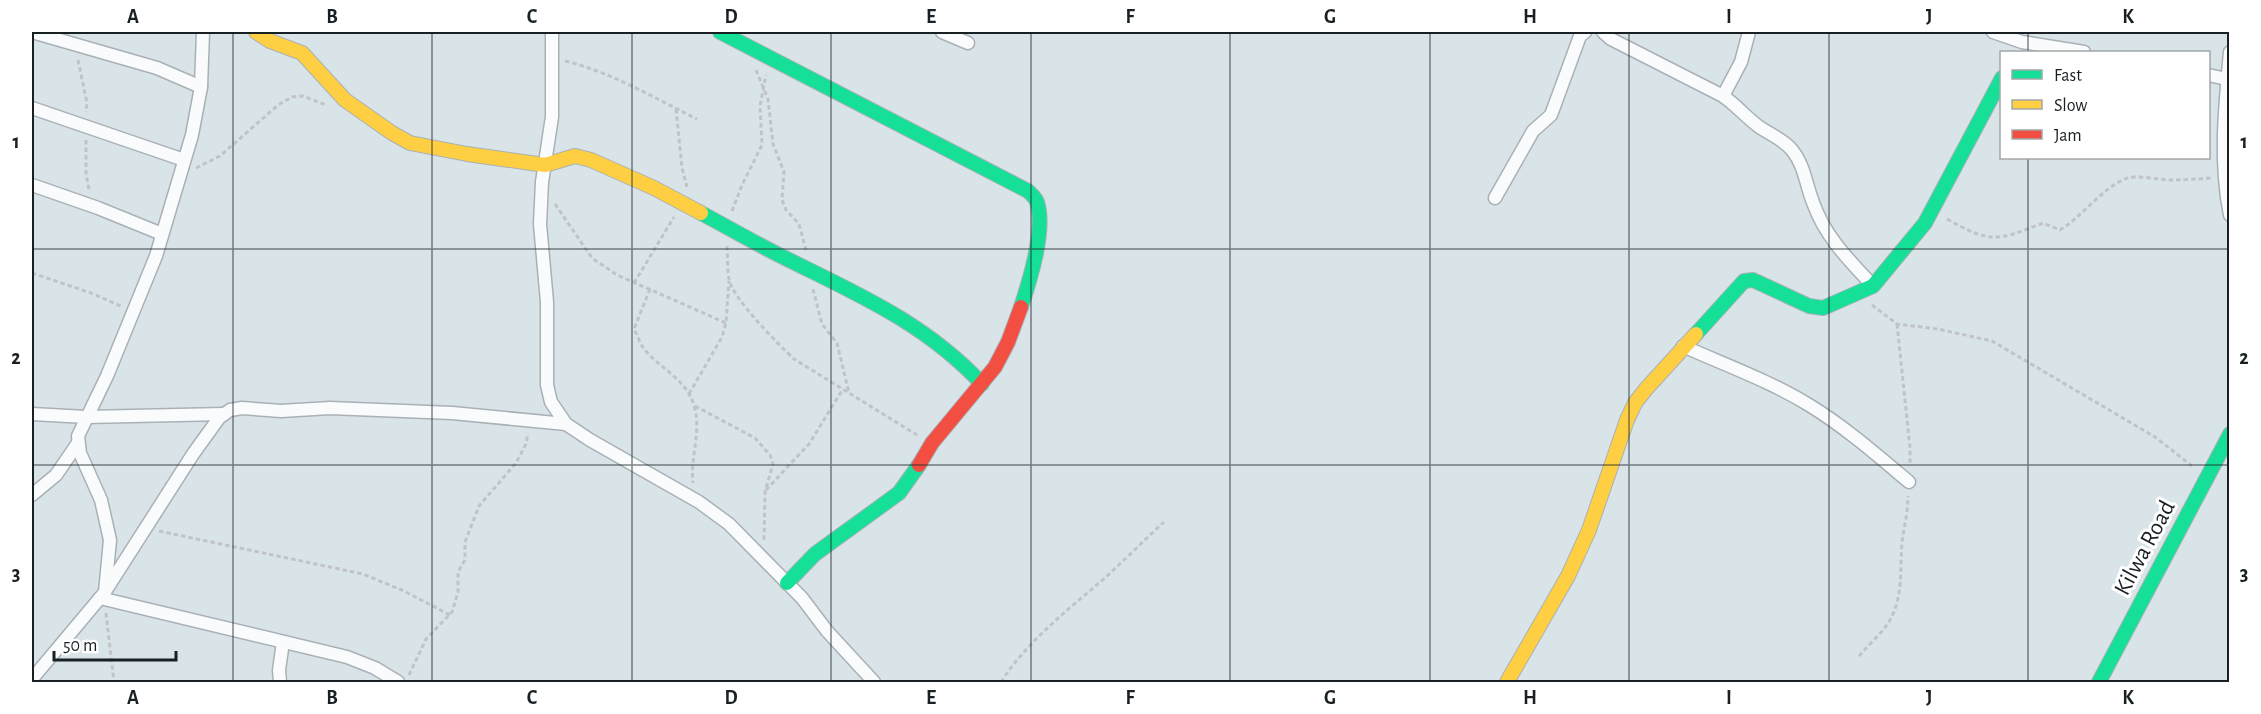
<svg xmlns="http://www.w3.org/2000/svg" width="2261" height="714" font-family="'Alegreya Sans',sans-serif">
  <style>
    .lines { fill: none; stroke-linecap: round; stroke-linejoin: round }
    .street-casing { stroke: #a9b1b6; stroke-width: 15 }
    .fast-casing { stroke: #a9b1b6; stroke-width: 16 }
    .slow-casing { stroke: #a9b1b6; stroke-width: 16 }
    .jam-casing { stroke: #a9b1b6; stroke-width: 16 }
    .path { stroke: #c1c4c7; stroke-width: 3; stroke-dasharray: 4.5 3; stroke-linecap: butt }
    .street { stroke: #f9fbfc; stroke-width: 12 }
    .fast { stroke: #16e098; stroke-width: 14 }
    .slow { stroke: #ffcf43; stroke-width: 14 }
    .jam { stroke: #f24e42; stroke-width: 14 }
    .grid { fill: none; stroke: #192024; stroke-width: 1.5; stroke-opacity: 0.55 }
    .labels { text-anchor: middle; dominant-baseline: central; stroke-width: 6; stroke-linejoin: round; paint-order: stroke }
    .street-label { font-size: 24px; fill: #192024; stroke: #fff }
    .neatline { fill: none; stroke: #192024; stroke-width: 2 }
    .grid-label { font-size: 20px; text-anchor: middle; font-weight: bold; fill: #192024 }
  </style>
  <rect width="100%" height="100%" fill="#d9e4e9"/>
  <g class="lines">
    <!-- street casing -->
    <g class="street-casing">
      <g id="street">
        <path d="M32 32 157 68 201 87"/>
        <path d="M552 32V117L542 182 540 224 547 302V385L551 402 566 424 590 440 699 502 729 524 802 598 827 631 874 682"/>
        <path d="M942 32 968 43"/>
        <path d="M1603 32 1611 39 1723 96C1736 105 1746 117 1758 126 1769 134 1783 139 1792 150 1805 166 1806 186 1814 205 1826 238 1850 261 1873 286"/>
        <path d="M1993 32 2022 42 2084 52"/>
        <path d="M2230 52C2225 106 2219 161 2230 215"/>
        <path d="M2208 75 2227 79"/>
        <path d="M1723 96 1741 62 1749 32"/>
        <path d="M32 108 184 160"/>
        <path d="M32 185 98 208 162 234"/>
        <path d="M1495 198 1533 131 1551 115 1580 36 1585 32"/>
        <path d="M1683 346C1725 365 1770 381 1809 405 1845 427 1877 455 1909 482"/>
        <path d="M32 414 86 417 224 414"/>
        <path d="M32 495 56 475 78 443"/>
        <path d="M106 590 193 454 219 418 230 410 242 408 281 411 330 408 452 413 566 424"/>
        <path d="M100 598 347 657 375 668 398 682"/>
        <path d="M32 679 105 592 110 540 101 500 80 453 78 436 107 376 156 256 192 135 201 87 203 32"/>
        <path d="M280 682 279 670 283 642"/>
      </g>
    </g>
    <!-- fast casing -->
    <g class="fast-casing">
      <g id="fast">
        <path d="M720 32 1028 191C1031 194 1035 197 1037 202 1046 229 1030 280 1021 307"/>
        <path d="M701 213C731 229 760 246 791 261 862 296 927 325 982 384"/>
        <path d="M1696 334 1744 281 1753 280 1809 306 1823 308 1873 286 1925 223 2002 78"/>
        <path d="M787 583 815 554 899 493 919 465"/>
        <path d="M2099 682 2230 434"/>
      </g>
    </g>
    <!-- slow casing -->
    <g class="slow-casing">
      <g id="slow">
        <path d="M256 32 270 41 302 53 345 100 392 133 410 143 467 154 545 165 575 156 591 160 654 188 701 213"/>
        <path d="M1507 682 1568 576 1589 530 1627 420 1635 403 1646 389 1696 334"/>
      </g>
    </g>
    <!-- jam casing -->
    <g class="jam-casing">
      <path id="jam" d="M919 465 932 443 995 367 1008 342 1021 307"/>
    </g>
    <!-- path -->
    <g class="path">
      <path d="M78 60 87 103 86 112"/>
      <path d="M565 61C611 72 654 98 697 119"/>
      <path d="M756 70 768 99 773 144 784 172 782 200 786 210 799 224 806 250"/>
      <path d="M676 109 682 168 687 187"/>
      <path d="M86 140V173L89 190"/>
      <path d="M196 168 220 156 278 105 292 97 303 96 326 105"/>
      <path d="M555 204 592 258 617 275 726 323"/>
      <path d="M732 211 742 185 762 145 760 106 766 75"/>
      <path d="M1947 219C1991 244 1997 241 2043 223L2060 230C2083 216 2101 189 2125 179 2135 174 2158 180 2171 180 2184 180 2198 179 2212 178"/>
      <path d="M727 246C728 257 727 269 729 279 732 298 779 345 794 359L917 435"/>
      <path d="M32 273 91 293 123 307"/>
      <path d="M634 283 674 217"/>
      <path d="M650 289 634 329C637 334 639 341 642 346 657 368 688 378 695 409 701 434 690 458 693 483"/>
      <path d="M813 289 822 324 837 343 849 393"/>
      <path d="M1872 305 1897 324 1938 329 1992 341 2155 437 2192 466"/>
      <path d="M1897 324 1910 448V466"/>
      <path d="M689 394 722 337 726 323 729 281"/>
      <path d="M695 406 755 438 770 455 773 464 765 492 764 541"/>
      <path d="M766 490 809 444 843 389"/>
      <path d="M159 531 363 574 404 591 450 615"/>
      <path d="M106 613 114 682"/>
      <path d="M1859 656C1870 643 1885 631 1892 616 1903 594 1900 567 1902 542 1904 527 1908 512 1908 496"/>
      <path d="M409 675 426 639 452 612 458 592V572L465 560V542L479 506 516 463 526 444 528 433"/>
      <path d="M1001 682C1026 643 1064 613 1099 583 1121 564 1142 542 1164 522"/>
    </g>
    <!-- street -->
    <use href="#street" class="street"/>
    <!-- fast -->
    <use href="#fast" class="fast"/>
    <!-- slow -->
    <use href="#slow" class="slow"/>
    <!-- jam -->
    <use href="#jam" class="jam"/>
  </g>
  <!-- grid -->
  <path class="grid" d="M233 32V682M432 32V682M632 32V682M831 32V682M1031 32V682M1230 32V682M1430 32V682M1629 32V682M1829 32V682M2028 32V52M2028 158V682M32 249H2230M32 465H2230"/>
  <g class="labels">
    <!-- street labels -->
    <g class="street-label">
      <text transform="translate(2145 548) rotate(-62)">Kilwa Road</text>
    </g>
  </g>
  <!-- border -->
  <rect width="2261" height="714" fill="none" stroke="#ffffff" stroke-width="66"/>
  <!-- legend -->
  <rect x="2000" y="51" width="210" height="108" fill="#ffffff" stroke="#a3a6a7" stroke-width="1.5"/>
  <rect x="2012" y="70" width="30" height="9" fill="#16e098" stroke="#a3a6a7" stroke-width="1.5"/>
  <text x="2054" y="81" font-size="18" fill="#192024">Fast</text>
  <rect x="2012" y="100" width="30" height="9" fill="#ffcf43" stroke="#a3a6a7" stroke-width="1.5"/>
  <text x="2054" y="111" font-size="18" fill="#192024">Slow</text>
  <rect x="2012" y="130" width="30" height="9" fill="#f24e42" stroke="#a3a6a7" stroke-width="1.5"/>
  <text x="2054" y="141" font-size="18" fill="#192024">Jam</text>
  <!-- scale -->
  <path d="M54 651v9h122v-9" fill="none" stroke="#192024" stroke-width="3"/>
  <text x="63" y="651" font-size="18" fill="#192024" stroke="#ffffff" stroke-width="4.5" paint-order="stroke">50 m</text>
  <rect x="33" y="33" width="2195" height="648" class="neatline"/>
  <g class="grid-label">
    <text x="133" y="23">A</text>
    <text x="332" y="23">B</text>
    <text x="532" y="23">C</text>
    <text x="731" y="23">D</text>
    <text x="931" y="23">E</text>
    <text x="1130" y="23">F</text>
    <text x="1330" y="23">G</text>
    <text x="1530" y="23">H</text>
    <text x="1729" y="23">I</text>
    <text x="1929" y="23">J</text>
    <text x="2128" y="23">K</text>
    <text x="16" y="148">1</text>
    <text x="2244" y="148">1</text>
    <text x="16" y="364">2</text>
    <text x="2244" y="364">2</text>
    <text x="16" y="580">3</text>
    <text x="2244" y="580">3</text>
    <text x="133" y="704">A</text>
    <text x="332" y="704">B</text>
    <text x="532" y="704">C</text>
    <text x="731" y="704">D</text>
    <text x="931" y="704">E</text>
    <text x="1130" y="704">F</text>
    <text x="1330" y="704">G</text>
    <text x="1530" y="704">H</text>
    <text x="1729" y="704">I</text>
    <text x="1929" y="704">J</text>
    <text x="2128" y="704">K</text>
  </g>
</svg>
